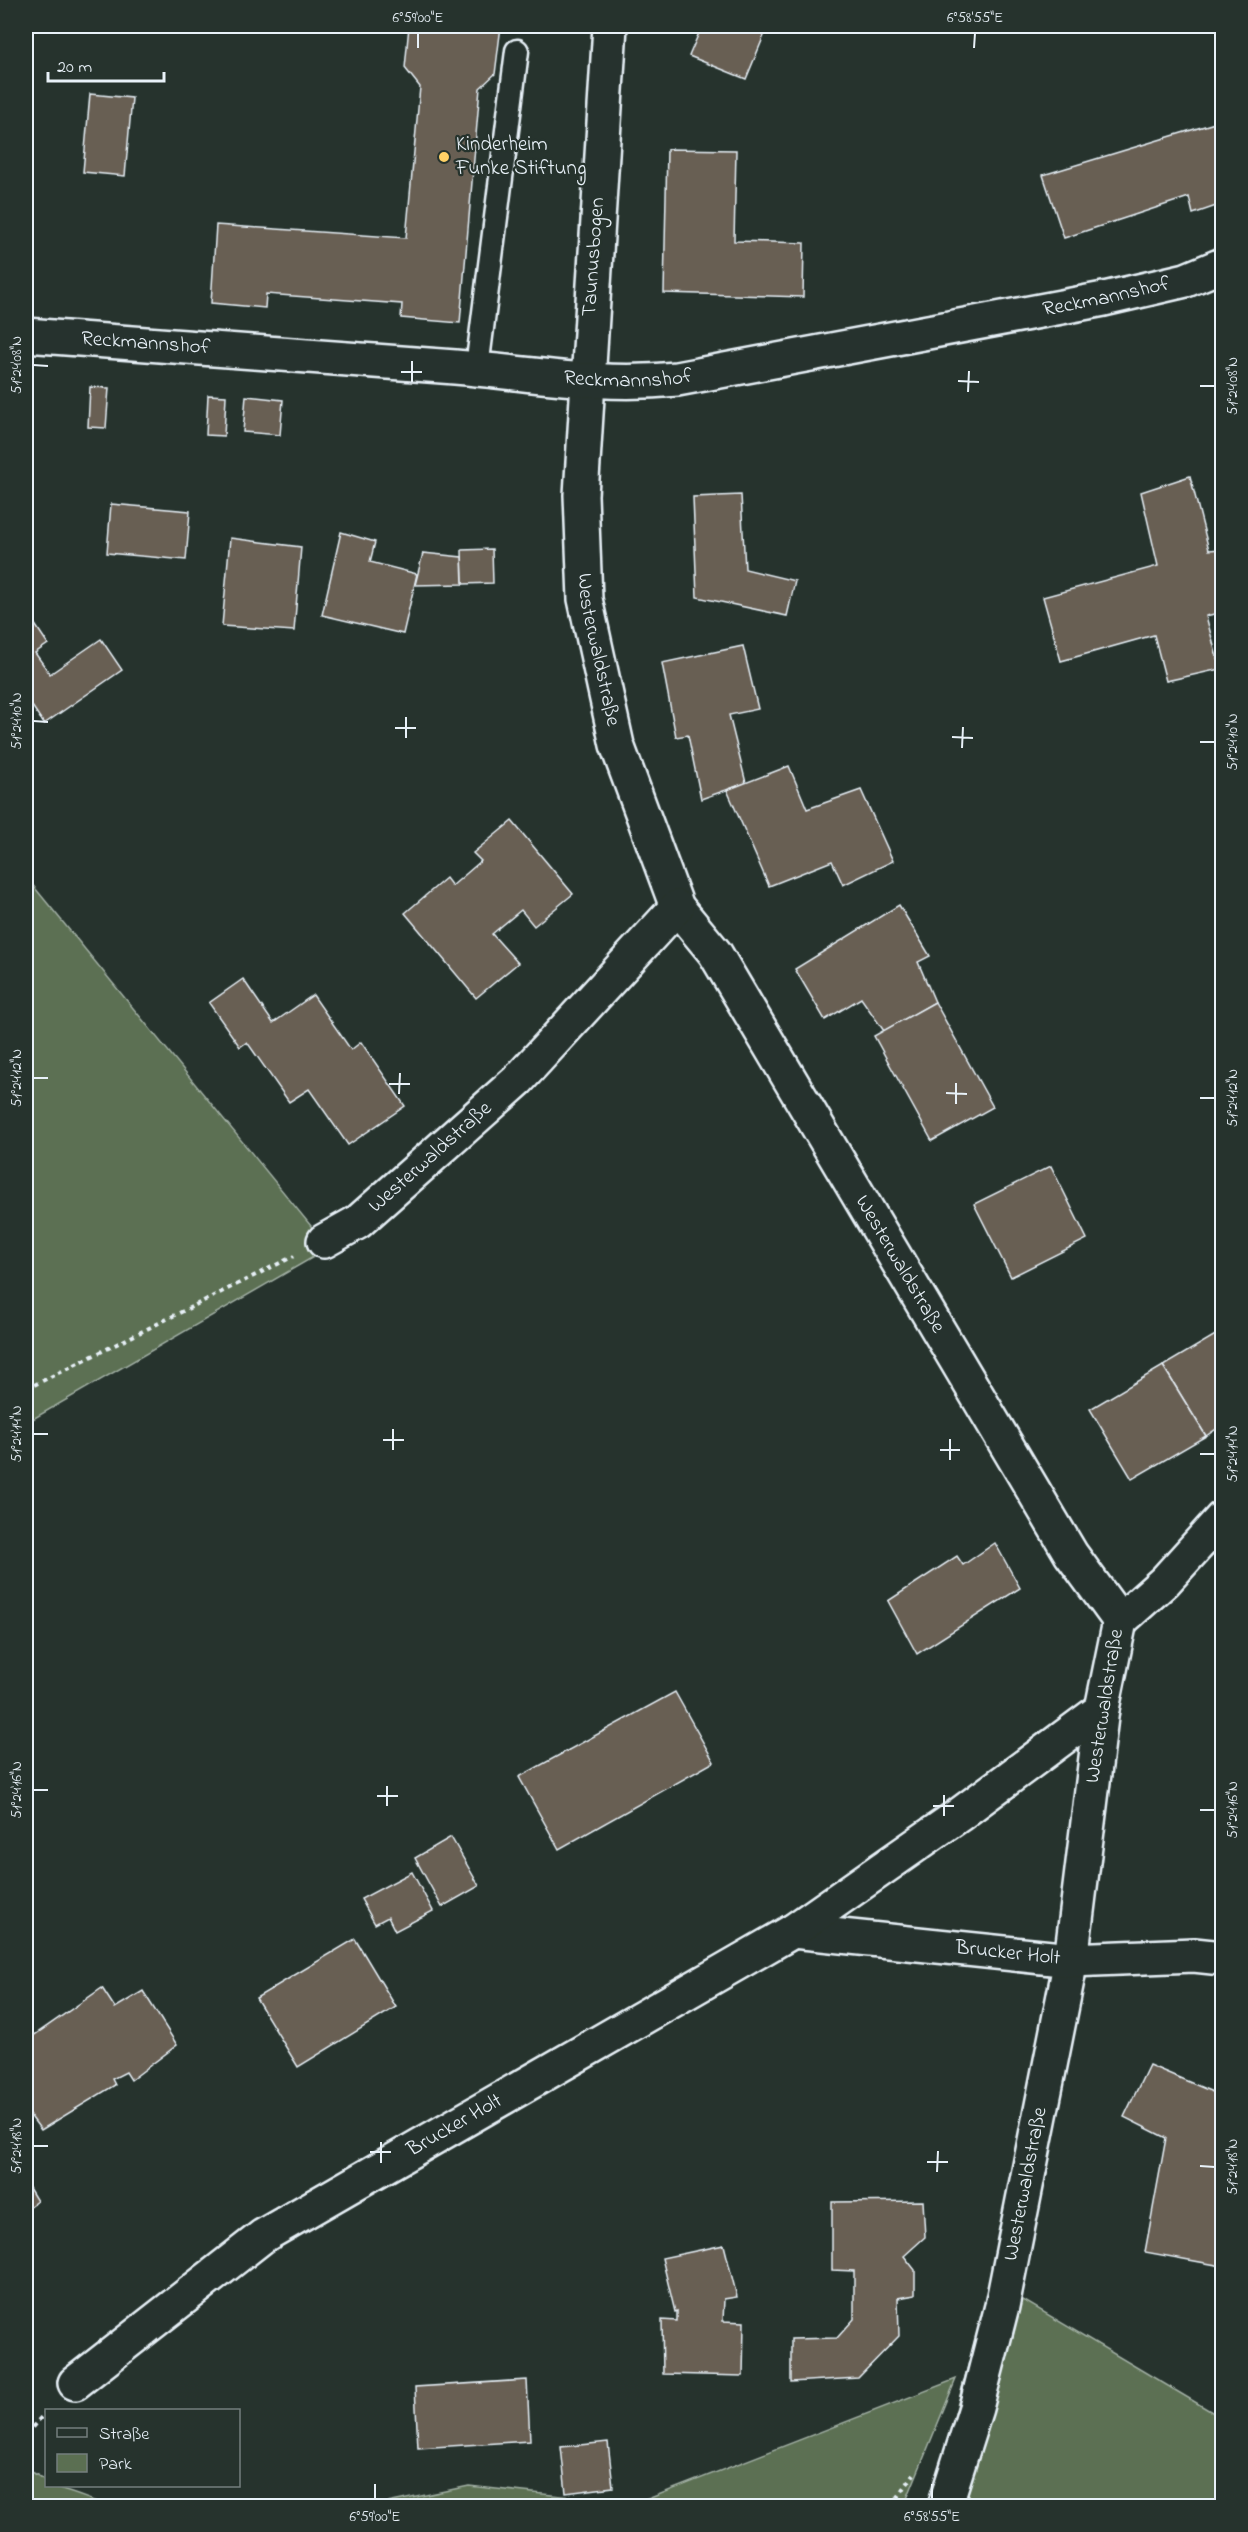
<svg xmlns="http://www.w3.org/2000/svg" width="1248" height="2532" font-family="'Indie Flower',sans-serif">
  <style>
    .green { fill: #5b6f52; stroke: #a2b0a5; stroke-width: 1.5 }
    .building { fill: #685e53; stroke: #e8f1f8; stroke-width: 1.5 }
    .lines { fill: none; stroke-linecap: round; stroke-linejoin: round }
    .service-casing { stroke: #e8f1f8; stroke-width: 27 }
    .minor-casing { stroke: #e8f1f8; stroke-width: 38 }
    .path { stroke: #e8f1f8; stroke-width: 4; stroke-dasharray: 4.5 4.5; stroke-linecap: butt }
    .service { stroke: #26332d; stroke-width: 22 }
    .minor { stroke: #26332d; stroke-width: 33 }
    .ticks { fill: none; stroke: #e8f1f8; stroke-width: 2 }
    .poi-dot { fill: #ffd166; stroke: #26332d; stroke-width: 2 }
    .labels { text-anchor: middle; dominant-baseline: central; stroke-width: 4.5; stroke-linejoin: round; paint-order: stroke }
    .poi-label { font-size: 21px; fill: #e8f1f8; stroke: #26332d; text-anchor: start }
    .street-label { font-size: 21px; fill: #e8f1f8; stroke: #26332d }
    .neatline { fill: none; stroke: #e8f1f8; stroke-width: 2 }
    .ticks-label { font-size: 15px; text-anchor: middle; fill: #e8f1f8 }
  </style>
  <rect width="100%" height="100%" fill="#26332d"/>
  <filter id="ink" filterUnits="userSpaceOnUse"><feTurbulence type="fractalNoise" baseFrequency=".0167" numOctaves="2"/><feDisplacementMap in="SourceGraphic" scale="12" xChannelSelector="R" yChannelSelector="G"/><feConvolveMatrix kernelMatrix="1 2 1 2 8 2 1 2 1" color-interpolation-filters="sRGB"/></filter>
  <g filter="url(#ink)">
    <!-- green -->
    <g class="green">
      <path d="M26 877 329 1248 26 1423Z"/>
      <path d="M991 2281 1222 2418V2506H930Z"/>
      <path d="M956 2379 904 2506H373L469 2486 635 2504Z"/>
      <path d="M26 2468 46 2481V2486C56 2486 95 2502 109 2506H26Z"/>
    </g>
    <!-- building -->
    <g class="building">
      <path d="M409 26H501L495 74 480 88 460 323 401 318 402 304 266 294 265 308 211 303 216 225 406 238 420 87 405 68Z"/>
      <path d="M702 26H768L746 79 689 56Z"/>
      <path d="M90 94 132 98 125 176 83 172Z"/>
      <path d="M1218 122 1222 134V204L1193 214 1189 197 1064 238 1043 175Z"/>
      <path d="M667 149 736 150 734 241 804 243 803 297 664 293Z"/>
      <path d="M90 387 109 388 106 428 88 427Z"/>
      <path d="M208 395 226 396 224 436 206 435Z"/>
      <path d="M246 396 283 400 280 435 243 432Z"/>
      <path d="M1190 476 1209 550 1221 549 1222 556V612L1206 616 1220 669 1166 681 1154 635 1061 661 1043 597 1158 566 1141 492Z"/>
      <path d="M741 495 745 569 795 581 787 616 697 597 693 497Z"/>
      <path d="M111 504 190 511 186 560 107 553Z"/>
      <path d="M341 532 375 542 370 562 417 574 403 634 322 615Z"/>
      <path d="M230 538 301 547 294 631 222 626Z"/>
      <path d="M492 549 493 583 463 584 462 550Z"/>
      <path d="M423 553 462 557 463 584 415 585Z"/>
      <path d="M34 623 48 644 35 653 50 674 101 639 122 670 44 724 26 697V629Z"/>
      <path d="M743 646 758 709 729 715 746 783 701 799 688 735 676 737 662 663Z"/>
      <path d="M789 766 807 809 861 790 893 861 843 885 832 861 769 886 727 790Z"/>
      <path d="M512 821 573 894 534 926 521 910 492 934 518 963 476 998 405 913 446 878 452 886 481 861 473 853Z"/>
      <path d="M899 905 930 956 918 962 935 1002 884 1031 861 998 825 1020 795 969Z"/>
      <path d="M243 979 273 1023 313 995 351 1050 361 1042 405 1106 348 1145 309 1089 289 1102 247 1042 240 1047 209 1003Z"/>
      <path d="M935 1002 993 1107 932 1141 874 1036Z"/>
      <path d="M1051 1166 1087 1239 1011 1277 974 1204Z"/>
      <path d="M1222 1331V1425L1206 1436 1163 1366Z"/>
      <path d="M1163 1366 1206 1436 1132 1479 1090 1409Z"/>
      <path d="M995 1543 1020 1588 917 1654 888 1601 957 1556 963 1565Z"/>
      <path d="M675 1692 714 1762 559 1849 519 1777Z"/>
      <path d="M451 1837 479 1886 442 1907 415 1858Z"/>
      <path d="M412 1872 433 1911 395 1931 388 1917 375 1924 361 1899Z"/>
      <path d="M355 1939 396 2007 298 2067 256 1998Z"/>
      <path d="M102 1988 115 2008 143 1991 177 2045 131 2080 126 2072 112 2079 115 2085 41 2130 26 2110V2041Z"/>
      <path d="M1149 2065 1222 2096V2266L1145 2252 1166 2138 1124 2117Z"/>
      <path d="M26 2183 37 2201 26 2209Z"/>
      <path d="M923 2201 925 2237 904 2256 915 2270V2295L898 2298 899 2336 858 2378 791 2382V2339L837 2338 854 2319V2271L832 2270V2202Z"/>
      <path d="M724 2245 737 2297 724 2299 723 2321 744 2322 743 2376 663 2374 662 2320 677 2321V2311L675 2312 662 2258Z"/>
      <path d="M527 2380 530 2441 418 2448 415 2387Z"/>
      <path d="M608 2442 613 2487 566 2493 561 2447Z"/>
    </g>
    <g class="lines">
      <!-- service casing -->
      <g class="service-casing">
        <path id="service" d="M477 368 517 51"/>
      </g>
      <!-- minor casing -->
      <g class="minor-casing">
        <g id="minor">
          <path id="s1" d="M610 26 581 495 585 599 617 745 677 907 715 953 1071 1554 1120 1621 1102 1709 1071 1960 1002 2306 976 2408 945 2506"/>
          <path id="s2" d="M26 335C169 345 312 356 455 367 532 373 598 387 677 379L1104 299 1186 280 1222 265"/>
          <path id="s3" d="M324 1241 358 1222 518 1080 677 907"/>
          <path d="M1120 1621 1165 1581 1222 1518"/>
          <path id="s4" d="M793 1931 1071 1960 1194 1955 1222 1958"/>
          <path id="s5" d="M75 2383 263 2236 793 1931 959 1815 1102 1709"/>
        </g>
      </g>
      <!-- path -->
      <g class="path">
        <path d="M26 1389 294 1256"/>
        <path d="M26 2434 46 2412"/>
        <path d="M892 2506 914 2474"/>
      </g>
      <!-- service -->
      <use href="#service" class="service"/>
      <!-- minor -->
      <use href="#minor" class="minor"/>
    </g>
  </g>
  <!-- ticks -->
  <path class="ticks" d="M418 48V33M974 48 975 33M33 365 48 366M401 372H422M958 381 979 382M412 382V361M1200 386H1215M968 392 969 371M33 721 48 722M395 728H416M952 737 973 738M406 738V717M1200 742H1215M962 748 963 727M33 1078H48M389 1084H410M946 1093 967 1094M399 1094 400 1073M1200 1098H1215M956 1104V1083M33 1434H48M383 1440H404M393 1450V1429M940 1450H960M1200 1454H1215M950 1460V1439M33 1790H48M377 1796H398M387 1806V1786M933 1806H954M1200 1810H1215M944 1816V1795M33 2146H48M370 2152H391M927 2162H948M381 2163V2142M1200 2166 1215 2167M937 2172 938 2151M375 2499V2484M932 2499V2484"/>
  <!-- markers -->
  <circle class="poi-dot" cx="444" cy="157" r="6"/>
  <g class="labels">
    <!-- poi labels -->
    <g class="poi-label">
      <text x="456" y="145">Kinderheim<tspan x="456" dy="24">Funke Stiftung</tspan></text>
    </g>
    <!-- street labels -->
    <g class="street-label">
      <text transform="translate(594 257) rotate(-86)">Taunusbogen</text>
      <text stroke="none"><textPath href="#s2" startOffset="1090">Reckmannshof</textPath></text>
      <text stroke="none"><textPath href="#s2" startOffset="120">Reckmannshof</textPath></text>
      <text stroke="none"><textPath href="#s2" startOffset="604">Reckmannshof</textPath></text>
      <text stroke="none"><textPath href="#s1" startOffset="626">Westerwaldstraße</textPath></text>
      <text stroke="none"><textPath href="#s3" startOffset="136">Westerwaldstraße</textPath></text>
      <text stroke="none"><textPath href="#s1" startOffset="1318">Westerwaldstraße</textPath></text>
      <text transform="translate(1105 1706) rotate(-81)">Westerwaldstraße</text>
      <text stroke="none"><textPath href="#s4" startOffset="216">Brucker Holt</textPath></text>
      <text stroke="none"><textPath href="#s5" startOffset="460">Brucker Holt</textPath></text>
      <text transform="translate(1026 2184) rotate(-79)">Westerwaldstraße</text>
    </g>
  </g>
  <!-- margin -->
  <rect width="1248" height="2532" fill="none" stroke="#26332d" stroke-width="66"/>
  <!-- legend -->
  <rect x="45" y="2409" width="195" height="78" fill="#26332d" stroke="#747f7e" stroke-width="1.5"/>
  <rect x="57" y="2428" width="30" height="9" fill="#26332d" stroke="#747f7e" stroke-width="1.5"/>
  <text x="99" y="2439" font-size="18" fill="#e8f1f8">Straße</text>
  <rect x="57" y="2454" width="30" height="18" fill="#5b6f52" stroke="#747f7e" stroke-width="1.5"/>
  <text x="99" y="2469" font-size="18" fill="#e8f1f8">Park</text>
  <!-- scale -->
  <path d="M48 72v9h116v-9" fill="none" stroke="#e8f1f8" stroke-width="3"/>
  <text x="57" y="72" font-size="18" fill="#e8f1f8" stroke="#26332d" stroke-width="4.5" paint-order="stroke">20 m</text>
  <rect x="33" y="33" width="1182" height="2466" class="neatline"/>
  <g class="ticks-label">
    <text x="418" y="22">6°59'00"E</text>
    <text x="975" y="22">6°58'55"E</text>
    <text transform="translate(16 365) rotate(-90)" y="5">51°24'08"N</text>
    <text transform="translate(1232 386) rotate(-90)" y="5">51°24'08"N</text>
    <text transform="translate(16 721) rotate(-90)" y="5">51°24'10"N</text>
    <text transform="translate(1232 742) rotate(-90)" y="5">51°24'10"N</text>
    <text transform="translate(16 1078) rotate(-90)" y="5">51°24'12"N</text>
    <text transform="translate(1232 1098) rotate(-90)" y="5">51°24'12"N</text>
    <text transform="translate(16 1434) rotate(-90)" y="5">51°24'14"N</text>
    <text transform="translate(1232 1454) rotate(-90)" y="5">51°24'14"N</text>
    <text transform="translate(16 1790) rotate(-90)" y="5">51°24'16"N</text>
    <text transform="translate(1232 1810) rotate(-90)" y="5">51°24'16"N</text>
    <text transform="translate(16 2146) rotate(-90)" y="5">51°24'18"N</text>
    <text transform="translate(1232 2167) rotate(-90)" y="5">51°24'18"N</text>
    <text x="375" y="2521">6°59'00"E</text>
    <text x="932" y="2521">6°58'55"E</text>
  </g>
</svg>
